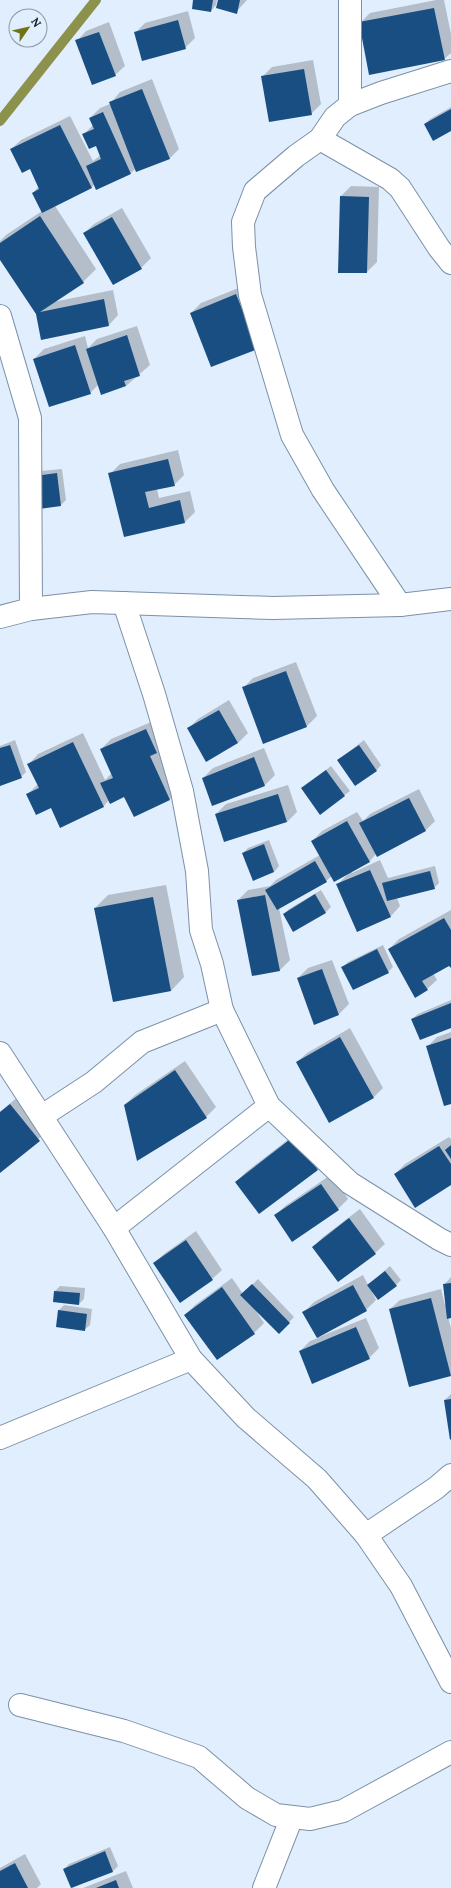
<svg xmlns="http://www.w3.org/2000/svg" width="451" height="1888" font-family="Lora,serif">
  <style>
    .shadow { fill: #0003 }
    .lines { fill: none; stroke-linecap: round; stroke-linejoin: round }
    .stream { stroke: #8c914c; stroke-width: 10 }
    .building { fill: #184e81 }
    .minor-casing { stroke: #7b91a8; stroke-width: 24 }
    .minor { stroke: #fff; stroke-width: 22 }
  </style>
  <rect width="100%" height="100%" fill="#e0eefd"/>
  <!-- shadow -->
  <g class="shadow">
    <path d="M194 0H217L216 5 211 11Z"/>
    <path d="M219 0H247L236 12Z"/>
    <path d="M436 0H444L451 34V53L444 59 360 23 370 13Z"/>
    <path d="M188 11 195 38 185 48 135 33 145 23Z"/>
    <path d="M109 22 125 66 115 75 77 41 86 31Z"/>
    <path d="M313 60 321 104 311 114 262 77 272 67Z"/>
    <path d="M152 79 179 149 169 159 136 168 131 173 95 184 91 188 55 206 96 269 83 282 53 302 113 290 118 315 109 325 37 315 0 258V241L6 235 42 211 33 193 39 186 30 168 11 149 21 140 70 116 93 161 101 155 96 144 83 135 93 125 90 118 100 108 110 104 120 92Z"/>
    <path d="M451 107V130L425 124 430 119Z"/>
    <path d="M351 186 379 187 377 262 367 272H339L341 196Z"/>
    <path d="M122 208 151 258 141 268 84 233 94 224Z"/>
    <path d="M246 285 267 338 191 313 201 303Z"/>
    <path d="M137 326 150 365 126 386 99 384 90 393 34 359 44 349 85 336 88 348 97 339Z"/>
    <path d="M178 450 184 475 174 485 157 489 159 498 190 491 195 512 185 522 125 536 110 474 120 464Z"/>
    <path d="M62 469 66 500 61 505 40 508 41 471Z"/>
    <path d="M296 662 317 716 307 726 264 742 243 688 253 678Z"/>
    <path d="M229 700 248 733 238 743 188 729 198 719Z"/>
    <path d="M156 720 179 790 169 800 125 796 109 800 103 807H51L27 795 38 784 29 764 38 754 83 733 105 780 112 773 101 749 111 739Z"/>
    <path d="M15 740 26 772 21 777 0 784V746Z"/>
    <path d="M364 740 381 765 376 771 338 760Z"/>
    <path d="M264 748 275 775 265 785 213 805 203 778 213 768Z"/>
    <path d="M331 766 350 791 320 813 302 788Z"/>
    <path d="M288 785 297 812 287 822 216 814 226 804Z"/>
    <path d="M419 789 435 821 425 831 376 854 370 861 351 871 352 873 380 860 388 878 435 866 439 883 434 888 397 898 400 906 391 916 337 885 348 874 332 876 326 881 279 908 290 960 280 970 253 975 238 900 248 890 270 886 276 880 320 855 312 841 322 831 357 812 363 821 370 814Z"/>
    <path d="M269 840 279 866 274 872 253 879 243 853 248 848Z"/>
    <path d="M166 885 184 977 171 991 113 1001 95 908 108 895Z"/>
    <path d="M321 890 331 907 326 912 284 914 289 909Z"/>
    <path d="M451 910V966L450 964 433 973 437 980 427 989 389 949 399 939Z"/>
    <path d="M383 945 393 967 388 972 343 967 348 962Z"/>
    <path d="M332 960 349 1004 339 1014 315 1024 298 978 308 968Z"/>
    <path d="M451 1000V1027L412 1019 418 1014Z"/>
    <path d="M350 1028 383 1088 373 1098 297 1062 307 1053Z"/>
    <path d="M451 1032V1103L427 1047 437 1037Z"/>
    <path d="M185 1061 216 1107 206 1117 138 1159 125 1105 135 1095Z"/>
    <path d="M20 1095 49 1130 0 1171V1112Z"/>
    <path d="M303 1128 327 1159 317 1169 236 1182 246 1172Z"/>
    <path d="M449 1137 451 1139V1184L395 1174 405 1164Z"/>
    <path d="M332 1174 348 1199 338 1209 292 1240 275 1216 285 1206Z"/>
    <path d="M360 1209 385 1244 375 1253 313 1247 323 1237Z"/>
    <path d="M196 1231 222 1270 212 1279 154 1263 164 1254Z"/>
    <path d="M390 1266 401 1280 396 1285 372 1292 376 1300 366 1310 319 1336V1337L366 1318 379 1348 369 1358 300 1351 310 1341 318 1338 304 1312 314 1302 363 1275 368 1285Z"/>
    <path d="M451 1277V1317H448L451 1328V1375L390 1309 400 1300 441 1289 445 1305H447L444 1285Z"/>
    <path d="M232 1278 243 1294 258 1279 294 1317 279 1333 255 1309 264 1323 254 1333 185 1315 195 1305Z"/>
    <path d="M60 1286 85 1288 84 1299 79 1304 55 1291Z"/>
    <path d="M64 1305 92 1309 90 1325 84 1330 57 1327 59 1310Z"/>
    <path d="M451 1394V1438L445 1400Z"/>
    <path d="M110 1847 118 1866 113 1871 72 1888 64 1869 69 1864Z"/>
    <path d="M25 1854 41 1884 37 1888H0V1868Z"/>
    <path d="M126 1871 133 1888H83Z"/>
  </g>
  <g class="lines">
    <!-- stream -->
    <path class="stream" d="M0 121 96 0"/>
  </g>
  <!-- building -->
  <g class="building">
    <path d="M193 0H213L211 12 192 9Z"/>
    <path d="M218 0H240L237 14 216 8Z"/>
    <path d="M434 8 445 60 369 75 359 22Z"/>
    <path d="M178 20 186 49 142 61 134 32Z"/>
    <path d="M99 32 116 76 92 85 75 40Z"/>
    <path d="M304 69 312 115 269 122 261 76Z"/>
    <path d="M142 89 170 159 136 172 109 102Z"/>
    <path d="M451 109V131L433 141 424 124Z"/>
    <path d="M103 112 131 174 96 190 86 166 101 159 96 146 89 149 82 134 94 129 89 118Z"/>
    <path d="M60 125 92 188 42 213 32 193 39 189 30 169 22 173 10 149Z"/>
    <path d="M340 196 369 197 367 273H338Z"/>
    <path d="M40 216 84 283 40 312 104 299 109 326 41 340 36 314 0 260V243Z"/>
    <path d="M112 217 142 269 113 285 83 233Z"/>
    <path d="M236 294 258 349 211 367 190 313Z"/>
    <path d="M127 335 140 376 124 381 126 386 101 395 86 349Z"/>
    <path d="M75 345 91 394 49 407 33 359Z"/>
    <path d="M168 459 175 486 145 492 149 508 180 500 185 523 124 537 108 473Z"/>
    <path d="M57 473 61 506 39 509 35 476Z"/>
    <path d="M286 671 307 727 263 744 242 687Z"/>
    <path d="M219 710 238 743 206 762 187 728Z"/>
    <path d="M146 729 157 753 150 756 170 800 134 817 124 797 110 804 100 783 113 778 100 749Z"/>
    <path d="M73 742 104 807 60 828 51 808 36 815 26 794 39 788 27 764Z"/>
    <path d="M10 745 22 778 0 786V748Z"/>
    <path d="M359 745 377 771 355 786 337 760Z"/>
    <path d="M254 757 265 786 212 806 202 778Z"/>
    <path d="M326 770 345 796 320 815 301 788Z"/>
    <path d="M278 794 287 822 224 842 215 814Z"/>
    <path d="M409 798 426 831 377 857 359 823Z"/>
    <path d="M347 821 370 862 334 882 311 841Z"/>
    <path d="M264 844 274 872 253 881 242 853Z"/>
    <path d="M315 861 327 882 277 910 265 890Z"/>
    <path d="M370 870 391 917 357 932 336 884Z"/>
    <path d="M430 871 435 889 387 901 382 883Z"/>
    <path d="M315 894 326 913 293 932 283 914Z"/>
    <path d="M265 895 280 971 252 976 237 900Z"/>
    <path d="M153 897 171 991 113 1002 94 908Z"/>
    <path d="M444 918 451 930V968L449 966 422 981 428 990 415 998 388 949Z"/>
    <path d="M377 949 389 973 353 990 341 967Z"/>
    <path d="M322 969 339 1015 314 1025 297 978Z"/>
    <path d="M451 1003V1028L420 1040 411 1019Z"/>
    <path d="M340 1037 374 1098 329 1123 296 1062Z"/>
    <path d="M451 1038V1104L444 1106 426 1046Z"/>
    <path d="M175 1070 207 1118 137 1161 124 1105Z"/>
    <path d="M10 1104 40 1141 0 1173V1112Z"/>
    <path d="M293 1137 318 1170 259 1214 235 1182Z"/>
    <path d="M451 1145V1159L445 1150Z"/>
    <path d="M439 1146 451 1164V1185L415 1208 394 1174Z"/>
    <path d="M321 1184 339 1210 292 1242 274 1215Z"/>
    <path d="M349 1218 376 1254 338 1282 312 1247Z"/>
    <path d="M186 1240 213 1280 180 1303 153 1263Z"/>
    <path d="M385 1271 397 1286 378 1300 367 1285Z"/>
    <path d="M451 1283V1318L447 1319 443 1284Z"/>
    <path d="M252 1284 290 1323 279 1334 240 1295Z"/>
    <path d="M353 1285 367 1311 317 1338 302 1312Z"/>
    <path d="M222 1287 255 1334 217 1360 184 1315Z"/>
    <path d="M54 1291 80 1293 79 1305 53 1302Z"/>
    <path d="M431 1298 451 1376 409 1387 389 1309Z"/>
    <path d="M58 1310 87 1314 85 1331 56 1327Z"/>
    <path d="M356 1327 370 1359 312 1384 299 1351Z"/>
    <path d="M451 1399V1439L450 1440 444 1400Z"/>
    <path d="M105 1851 113 1872 71 1888 63 1869Z"/>
    <path d="M15 1863 28 1888H0V1871Z"/>
    <path d="M116 1880 119 1888H96Z"/>
  </g>
  <g class="lines">
    <!-- minor casing -->
    <g class="minor-casing">
      <g id="minor">
        <path d="M350 0V105"/>
        <path d="M320 139 390 179 400 188 439 248 451 263"/>
        <path d="M0 316 30 418 31 609"/>
        <path d="M400 605 323 490 292 435 250 295 244 247 243 222 255 191 296 156 320 139 335 117 350 105 381 93 451 71"/>
        <path d="M0 617 31 609 92 602 273 608 400 605 451 599"/>
        <path d="M222 1010 269 1106 350 1183 439 1239 451 1245"/>
        <path d="M0 1053 114 1228 191 1359 246 1418 317 1479 366 1535 401 1586 451 1682"/>
        <path d="M42 1116 94 1082 142 1042 222 1010 212 964 201 930 197 871 182 791 154 694 124 603"/>
        <path d="M114 1228 269 1106"/>
        <path d="M0 1438 191 1359"/>
        <path d="M366 1535 436 1488 451 1475"/>
        <path d="M20 1705 124 1731 199 1757 247 1798 276 1815 310 1819 343 1811 451 1752"/>
        <path d="M264 1888 292 1817"/>
      </g>
    </g>
    <!-- minor -->
    <use href="#minor" class="minor"/>
  </g>
  <!-- north arrow -->
  <g transform="translate(28 28) rotate(56)"><circle r="19" fill="#e0eefd" stroke="#8d99a5"/>
  <path d="M0-3L7 15L0 10L-7 15Z" fill="#717319"/>
  <text y="-6" font-size="11" font-weight="bold" text-anchor="middle" fill="#101921">N</text>
  </g>
</svg>
